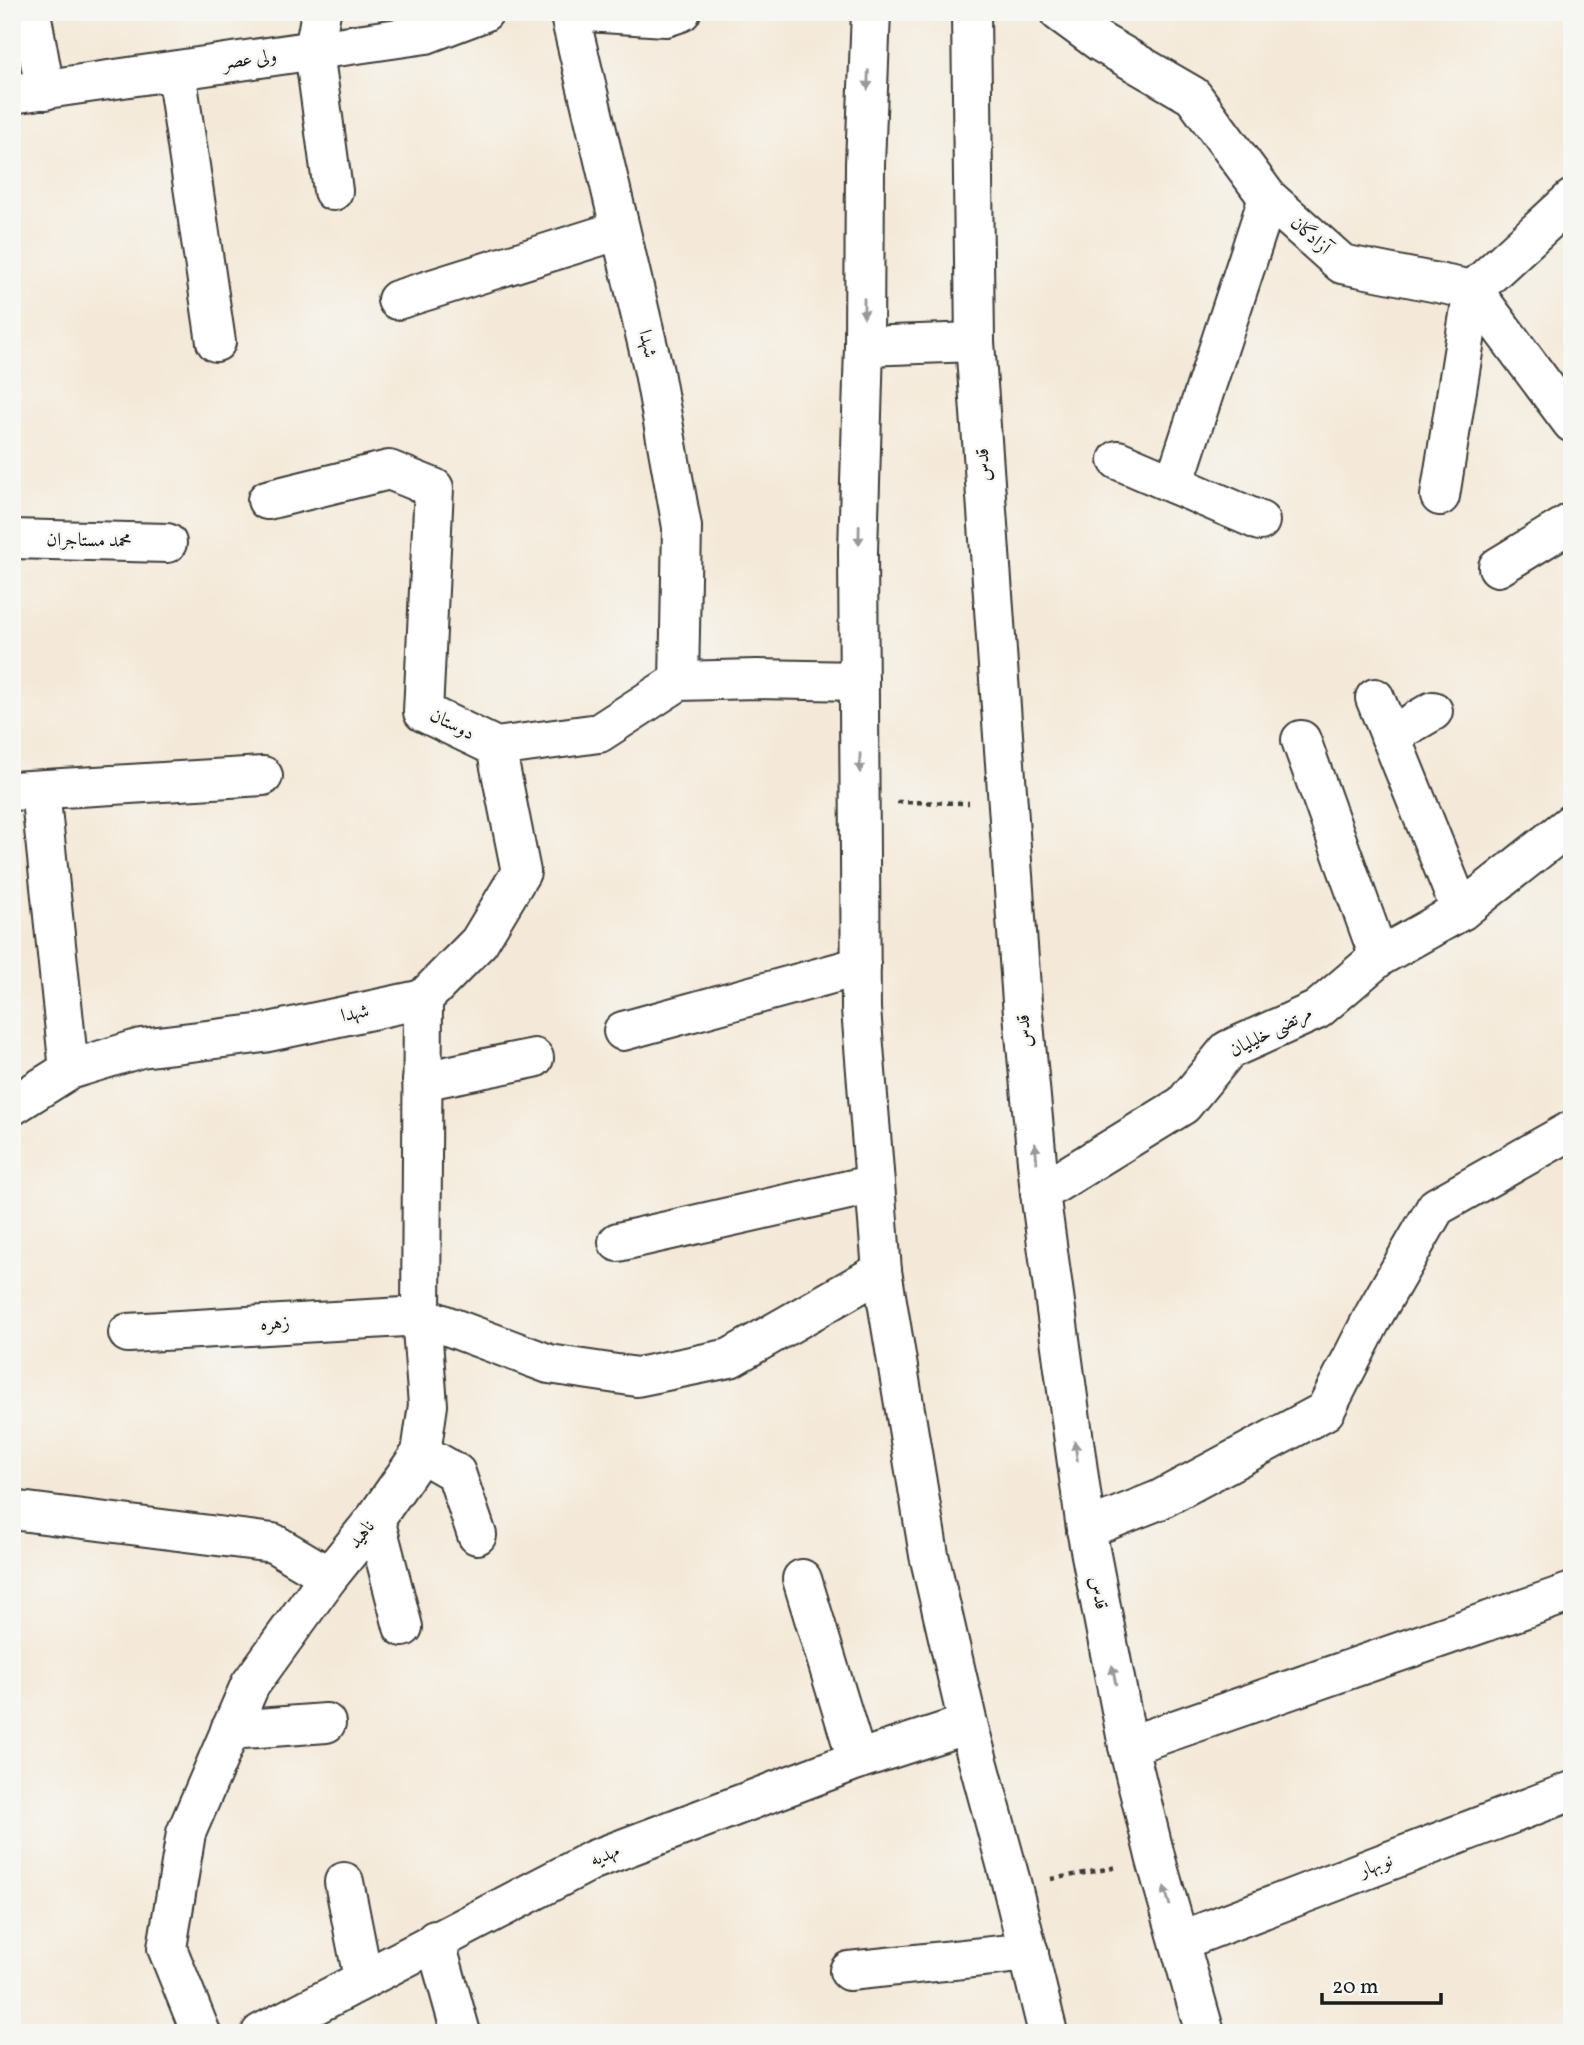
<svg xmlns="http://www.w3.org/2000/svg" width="1584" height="2045" font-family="Vollkorn,Amiri,serif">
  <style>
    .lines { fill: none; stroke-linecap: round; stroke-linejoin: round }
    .street-casing { stroke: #3c3b38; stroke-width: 42 }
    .secondary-casing { stroke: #3c3b38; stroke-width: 42 }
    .path { stroke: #3c3b38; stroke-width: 4.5; stroke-dasharray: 5 5; stroke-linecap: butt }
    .street { stroke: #fff; stroke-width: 38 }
    .secondary { stroke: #fff; stroke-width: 38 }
    .oneway { fill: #999 }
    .labels { text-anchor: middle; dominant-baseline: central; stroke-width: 5; stroke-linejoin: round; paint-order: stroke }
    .street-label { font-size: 19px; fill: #1c1c1c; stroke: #f6f6f2 }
  </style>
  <rect width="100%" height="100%" fill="#f6f6f2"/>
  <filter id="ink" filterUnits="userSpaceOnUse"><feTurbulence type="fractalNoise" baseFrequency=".0143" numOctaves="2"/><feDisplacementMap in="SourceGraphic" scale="14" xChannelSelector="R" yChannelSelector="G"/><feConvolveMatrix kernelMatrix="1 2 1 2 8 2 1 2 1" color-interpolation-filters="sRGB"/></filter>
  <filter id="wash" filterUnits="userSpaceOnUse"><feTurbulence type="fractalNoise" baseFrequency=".00686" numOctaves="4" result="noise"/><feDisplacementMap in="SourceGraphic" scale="28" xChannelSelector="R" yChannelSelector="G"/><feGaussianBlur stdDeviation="1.57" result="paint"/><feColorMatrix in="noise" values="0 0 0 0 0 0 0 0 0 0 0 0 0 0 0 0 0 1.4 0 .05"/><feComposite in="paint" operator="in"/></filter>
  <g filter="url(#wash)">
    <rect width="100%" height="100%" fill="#f4e9d8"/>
  </g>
  <g filter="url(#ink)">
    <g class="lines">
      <!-- street casing -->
      <g class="street-casing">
        <g id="street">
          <path d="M31 12 45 90"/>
          <path d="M321 12 314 51 333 191"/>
          <path d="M569 12 654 372 682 527 679 681"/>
          <path d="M587 12 666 17 681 12"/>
          <path d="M1059 12 1100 42 1193 96 1268 198 1342 264 1473 290 1572 423"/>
          <path d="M176 71 216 342"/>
          <path d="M12 94 426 34 484 12"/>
          <path d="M397 300 620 230"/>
          <path d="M1118 460 1260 521"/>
          <path d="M1174 484 1268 198"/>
          <path d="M1440 496 1473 290 1572 199"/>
          <path d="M267 500 389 470 434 488 423 712 496 747 599 733 679 681 756 679 859 681"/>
          <path d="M12 539 167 543"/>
          <path d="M1498 567 1572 522"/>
          <path d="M1375 698 1461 911"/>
          <path d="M1390 736 1433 711"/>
          <path d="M1301 740 1379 957"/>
          <path d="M40 790 69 1070"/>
          <path d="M12 791 263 776"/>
          <path d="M623 1031 861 966"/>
          <path d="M422 1081 534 1058"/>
          <path d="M12 1106 69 1070 141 1048 264 1033 423 999 479 942 521 872 496 747"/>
          <path d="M1040 1193 1183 1105 1228 1050 1317 1010 1379 957 1461 911 1572 823"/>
          <path d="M618 1242 875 1184"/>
          <path d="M128 1333 421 1316 549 1364 637 1377 730 1358 882 1271"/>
          <path d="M421 1453 456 1473 477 1535"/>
          <path d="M12 1510 273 1543 329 1576"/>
          <path d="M375 1519 403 1627"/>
          <path d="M1086 1529 1159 1500 1325 1411 1375 1313 1436 1207 1572 1130"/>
          <path d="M802 1579 857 1760"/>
          <path d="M230 1730 326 1723"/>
          <path d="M1128 1746 1572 1592"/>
          <path d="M344 1882 363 1978"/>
          <path d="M435 1940 461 2033"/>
          <path d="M1180 1941 1572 1791"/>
          <path d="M849 1971 1029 1952"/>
          <path d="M201 2033 167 1948 186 1833 250 1685 329 1576 375 1519 421 1453 428 1405 421 1316 423 999"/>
          <path d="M261 2033 593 1860 857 1760 968 1724"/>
        </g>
      </g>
      <!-- secondary casing -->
      <g class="secondary-casing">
        <g id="secondary">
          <path d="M871 12 865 164 864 346 858 551 861 1009 882 1271 929 1555 968 1724 1012 1886 1048 2033"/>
          <path d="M971 12 975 342 1022 1002 1040 1193 1086 1529 1128 1746 1156 1860 1205 2033"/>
          <path d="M864 346 975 342"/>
        </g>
      </g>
      <!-- path -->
      <g class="path">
        <path d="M897 802 969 803"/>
        <path d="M1051 1879 1118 1867"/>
      </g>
      <!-- street -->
      <use href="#street" class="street"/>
      <!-- secondary -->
      <use href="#secondary" class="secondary"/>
    </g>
    <!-- one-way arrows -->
    <defs><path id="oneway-solid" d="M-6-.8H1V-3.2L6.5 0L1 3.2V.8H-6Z" transform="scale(1.75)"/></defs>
    <g class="oneway">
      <use href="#oneway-solid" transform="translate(868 80) rotate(92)"/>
      <use href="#oneway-solid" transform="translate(864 308) rotate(90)"/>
      <use href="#oneway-solid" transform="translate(859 535) rotate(91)"/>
      <use href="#oneway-solid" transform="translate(860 763) rotate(90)"/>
      <use href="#oneway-solid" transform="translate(1036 1153) rotate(-95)"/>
      <use href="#oneway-solid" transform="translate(1076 1451) rotate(-98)"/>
      <use href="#oneway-solid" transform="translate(1114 1675) rotate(-101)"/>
      <use href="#oneway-solid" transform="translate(1167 1896) rotate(-107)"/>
    </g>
  </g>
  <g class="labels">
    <!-- street labels -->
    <g class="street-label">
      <text transform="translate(250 60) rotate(-8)">ولی عصر</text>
      <text transform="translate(1310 236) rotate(42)">آزادگان</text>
      <text transform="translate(647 344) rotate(77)">شهدا</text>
      <text transform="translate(984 465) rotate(-94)">قدس</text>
      <text transform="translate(89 541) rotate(1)">محمد مستاجران</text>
      <text transform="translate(452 725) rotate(27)">دوستان</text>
      <text transform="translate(355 1014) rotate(-12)">شهدا</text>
      <text transform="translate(1025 1031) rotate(-95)">قدس</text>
      <text transform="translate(1271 1032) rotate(-27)">مرتضی خلیلیان</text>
      <text transform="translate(275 1324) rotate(-3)">زهره</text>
      <text transform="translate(362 1535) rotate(-51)">ناهید</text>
      <text transform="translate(1098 1593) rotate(79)">قدس</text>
      <text transform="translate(605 1856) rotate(-22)">مهدیه</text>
      <text transform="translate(1376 1866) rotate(-21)">نوبهار</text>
    </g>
  </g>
  <!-- margin -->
  <rect width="1584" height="2045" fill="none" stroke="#f6f6f2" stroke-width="42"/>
  <!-- scale -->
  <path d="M1322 1993v10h119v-10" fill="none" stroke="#1c1c1c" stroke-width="3.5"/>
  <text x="1332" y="1993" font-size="21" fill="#1c1c1c" stroke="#f6f6f2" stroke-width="5" paint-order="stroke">20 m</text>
</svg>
